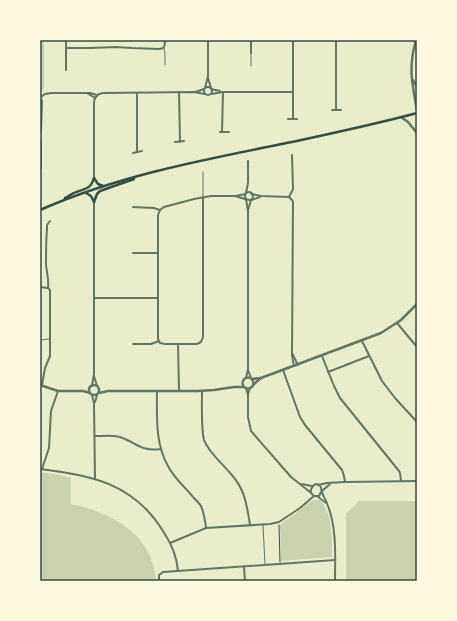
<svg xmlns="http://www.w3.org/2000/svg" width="457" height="621" font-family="Jost,sans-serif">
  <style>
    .green { fill: #cad2ad }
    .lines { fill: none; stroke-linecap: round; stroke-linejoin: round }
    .path { stroke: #344e41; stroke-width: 1 }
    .service { stroke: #617663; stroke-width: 1 }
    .minor { stroke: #617663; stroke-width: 2 }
    .tertiary { stroke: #617663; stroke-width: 2.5 }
    .secondary { stroke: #344e41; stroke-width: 2.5 }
    .neatline { fill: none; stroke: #344e41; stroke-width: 1.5 }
  </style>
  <rect width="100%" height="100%" fill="#e9edc9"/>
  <!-- green -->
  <g class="green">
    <path d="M40 40H44V89L40 90Z"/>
    <path d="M40 472 60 475 71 478V504C106 511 146 530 154 569 155 573 156 577 156 581H40Z"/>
    <path d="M313 500H320C333 515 332 538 332 557L281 561 280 525Z"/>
    <path d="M359 501H417V581H346V514Z"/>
  </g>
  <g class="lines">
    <!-- path -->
    <path class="path" d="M279 525 280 562"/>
    <!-- service -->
    <g class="service">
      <path d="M164 48 165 54V65"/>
      <path d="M251 66V53"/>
      <path d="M203 196V172"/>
      <path d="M40 340 49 339"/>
      <path d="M263 525 265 564"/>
    </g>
    <!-- minor -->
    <g class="minor">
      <path d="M66 48H90L116 47 132 48 159 49C165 49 165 45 165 40"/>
      <path d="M251 53V40"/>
      <path d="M66 70V40"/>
      <path d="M208 78 211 88"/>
      <circle cx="208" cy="91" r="4"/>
      <path d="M205 88 208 76V40"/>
      <path d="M211 89 220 91"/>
      <path d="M179 92 180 142"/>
      <path d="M195 92 204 89"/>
      <path d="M87 93 95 98"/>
      <path d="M211 94 223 92H293"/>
      <path d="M40 96 42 101 41 131 40 135"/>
      <path d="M41 97 45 94 51 93H90L97 95"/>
      <path d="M332 110H341"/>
      <path d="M336 110V40"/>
      <path d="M288 119H297"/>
      <path d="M293 119V40"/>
      <path d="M220 132H229"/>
      <path d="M222 132 223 92"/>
      <path d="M40 140 41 144V168L40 171"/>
      <path d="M175 142 184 141"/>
      <path d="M137 152V93"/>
      <path d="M133 153 142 151"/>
      <path d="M94 178V103C94 97 97 94 103 93L194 92 205 94"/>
      <circle cx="249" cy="196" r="4"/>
      <path d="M246 193 248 183V161"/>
      <path d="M251 194 261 196 289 197"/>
      <path d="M236 196 245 194"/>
      <path d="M289 197 292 200 293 202 292 355 294 366"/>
      <path d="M289 197 293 189 292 155"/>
      <path d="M246 199 248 211V369L246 378"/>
      <path d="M251 200 260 197"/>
      <path d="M133 207 154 208 160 210"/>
      <path d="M160 210 158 215V339L160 343 165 344H197L201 342 203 337V197"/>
      <path d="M160 210 164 207 194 199 211 196H235L245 199"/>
      <path d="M248 210 251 200"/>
      <path d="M133 253H158"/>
      <path d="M40 287 48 288 50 290V356L45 368 42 385"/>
      <path d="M48 288C49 280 47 273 46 265 46 253 46 241 47 229V225L50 221"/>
      <path d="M94 298H158"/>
      <path d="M397 323 417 347"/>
      <path d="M362 341 382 381 395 398 417 422"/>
      <path d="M133 344H151L159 341"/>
      <path d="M178 344 179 391"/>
      <path d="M292 353 298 365"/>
      <path d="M322 356 334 386 340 398 399 471 400 473 401 481"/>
      <path d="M248 370 251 378"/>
      <path d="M283 370 300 417 305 425 342 470 344 476 345 482"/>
      <path d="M328 372 369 356"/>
      <path d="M94 376 97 386"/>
      <path d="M92 386 94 374V202"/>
      <path d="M246 388 248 395V417L251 431 291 477 310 492"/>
      <path d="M157 391C157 417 155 443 168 466 174 478 185 487 193 497 196 500 199 503 201 506 204 513 205 520 206 527"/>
      <path d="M202 391C202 404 201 428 204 440 209 453 222 463 231 474 245 489 247 506 250 525"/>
      <path d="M248 394 250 388"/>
      <path d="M92 395 94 403 95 479"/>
      <path d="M95 402 97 395"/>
      <path d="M95 436C103 436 112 435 120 437 137 443 142 452 161 449"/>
      <path d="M40 469C92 475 134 484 163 531 171 543 177 557 178 571"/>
      <path d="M42 469 49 448 51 411 58 391"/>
      <path d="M301 484 312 486"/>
      <path d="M318 485 327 483 345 482 417 481"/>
      <path d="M322 491 330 484"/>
      <path d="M321 492 319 496H314L311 493C310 488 315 481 320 486 323 490 320 488 322 492 322 493 323 494 323 495 325 498 327 503 328 506 337 529 335 557 335 581"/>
      <path d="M317 496 326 503"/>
      <path d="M170 543 206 528 270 524 279 522 300 508 314 496"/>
      <path d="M244 567 245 581"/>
      <path d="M159 581V575L163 572 335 560"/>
    </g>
    <!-- tertiary -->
    <g class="tertiary">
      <path d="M416 40C408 68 412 83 417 110"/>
      <path d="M413 80 417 87"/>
      <path d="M401 117 408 122 417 133"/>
      <circle cx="248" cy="383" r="5.5"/>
      <path d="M252 379 261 378"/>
      <circle cx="94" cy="390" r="5"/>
      <path d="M40 385 58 391H83L90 393"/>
      <path d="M253 385 261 378 381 333 401 320 417 304"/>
      <path d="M99 393 108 391H198L214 390 234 387H244"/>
    </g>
    <!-- secondary -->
    <g class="secondary">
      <path d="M94 178 98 184 103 186"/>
      <path d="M86 193 91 196 94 202"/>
      <path d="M65 198C68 197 71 194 74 193 84 188 90 191 94 178"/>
      <path d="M94 202 97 194 100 191 134 179"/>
      <path d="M40 210C120 175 207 159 292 142 334 133 376 124 417 113"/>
    </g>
  </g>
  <!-- border -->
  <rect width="457" height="621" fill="none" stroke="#fefae0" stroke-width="82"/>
  <rect x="41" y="41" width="375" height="539" class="neatline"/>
</svg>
